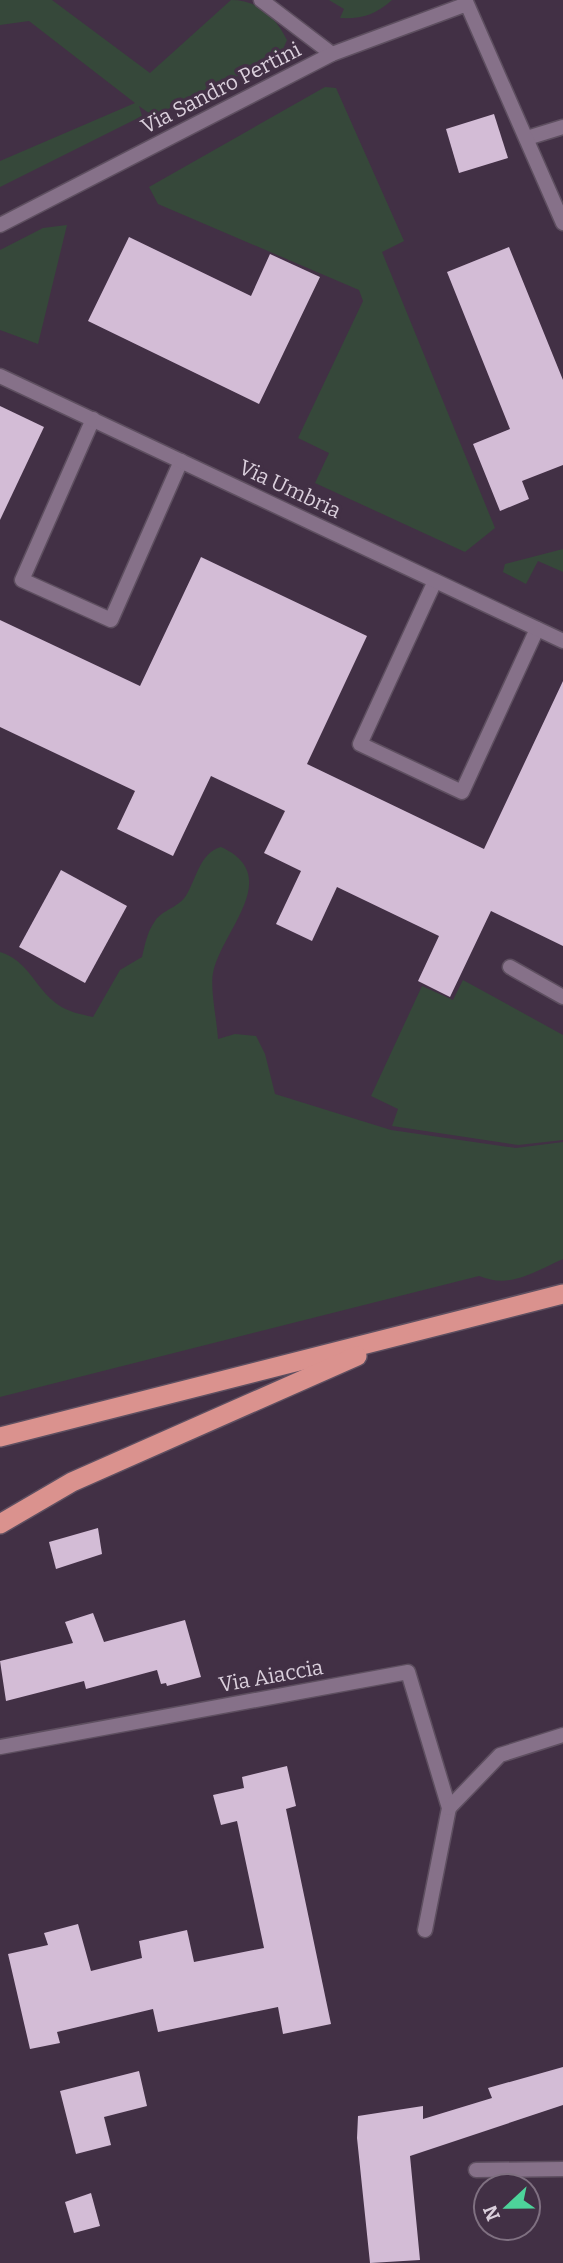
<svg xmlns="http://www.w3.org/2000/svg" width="563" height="2263" font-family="Bitter,serif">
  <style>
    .green { fill: #36483a }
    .building { fill: #d3bcd6 }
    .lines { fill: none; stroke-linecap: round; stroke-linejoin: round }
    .service-casing { stroke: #5e4f60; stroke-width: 17 }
    .minor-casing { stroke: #5e4f60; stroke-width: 17 }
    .tertiary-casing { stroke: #5e4f60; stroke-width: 17 }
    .trunk-casing { stroke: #5e4f60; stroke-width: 22 }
    .service { stroke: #867189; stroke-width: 14 }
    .minor { stroke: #867189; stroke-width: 14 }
    .tertiary { stroke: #867189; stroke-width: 14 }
    .trunk { stroke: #da928e; stroke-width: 19 }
    .labels { text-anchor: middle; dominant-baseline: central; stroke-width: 7; stroke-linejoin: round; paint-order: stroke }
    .street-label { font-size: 21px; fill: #dacfdc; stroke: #423045 }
  </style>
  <rect width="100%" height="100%" fill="#423045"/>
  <!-- green -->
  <g class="green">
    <path d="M0 0H52L150 73 231 0C258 0 275 16 287 40L280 56 153 116 139 106 142 116 0 187V161L135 103 29 21 0 25Z"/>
    <path d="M329 0H392C375 15 362 19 340 18L344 9Z"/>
    <path d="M325 87 336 88 404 241 382 252 495 528 465 552 315 483 329 453 298 438 363 301 359 290 158 204 149 187Z"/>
    <path d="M67 225 38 344 0 330V250L43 228Z"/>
    <path d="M563 549V572L538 561 526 584 503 572 505 564Z"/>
    <path d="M221 847C285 876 221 931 213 973 210 989 217 1021 218 1039L235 1034 256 1036 265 1054 275 1094 391 1130 516 1148 563 1142V1259C533 1272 511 1289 479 1276L0 1397V952C28 960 35 988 57 1004 68 1012 80 1014 93 1017L120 970 142 957C145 945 147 932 155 921 163 909 179 908 187 894 197 877 200 853 221 847Z"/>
    <path d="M463 980 563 1035V1140L518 1145 392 1126 398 1109 371 1096 422 986 453 1000Z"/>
  </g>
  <!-- building -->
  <g class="building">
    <path d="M494 114 508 158 459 173 446 129Z"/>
    <path d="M129 237 251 296 270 254 320 277 259 404 88 321Z"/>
    <path d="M509 247 563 380V465L522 481 529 499 500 511 473 444 510 429 447 272Z"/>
    <path d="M0 406 44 427 0 520Z"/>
    <path d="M201 557 367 636 307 764 484 849 563 681V946L491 911 450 997 418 981 439 936 337 887 312 941 276 924 301 871 264 853 285 811 211 776 173 856 117 829 135 791 0 727V620L140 686Z"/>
    <path d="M61 870 127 906 85 983 19 947Z"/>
    <path d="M98 1528 102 1554 56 1569 49 1542Z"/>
    <path d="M93 1613 104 1642 185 1620 201 1677 167 1686 166 1683 161 1684 157 1670 86 1689 84 1681 6 1701 0 1661 73 1643 65 1622Z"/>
    <path d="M287 1766 296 1806 286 1809 331 2024 283 2034 278 2007 158 2032 153 2009 57 2032 60 2043 30 2049 8 1954 48 1945 44 1933 78 1924 91 1971 142 1958 139 1941 187 1930 194 1962 264 1948 237 1821 221 1825 213 1795 244 1788 242 1777Z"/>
    <path d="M563 2067V2105L410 2156 420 2260 370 2263 357 2138 358 2116 423 2106V2119L492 2098 488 2088Z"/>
    <path d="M139 2071 147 2106 104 2117 111 2145 76 2154 60 2091Z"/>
    <path d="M91 2193 100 2226 74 2233 65 2202Z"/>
  </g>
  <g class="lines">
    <!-- service casing -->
    <g class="service-casing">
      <g id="service">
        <path d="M261 0 332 54"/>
        <path d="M93 419 22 580 111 620 181 461"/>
        <path d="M435 581 360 744 462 792 537 629"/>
        <path d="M510 967 563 997"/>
      </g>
    </g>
    <!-- minor casing -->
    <g class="minor-casing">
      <g id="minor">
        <path d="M527 138 563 127"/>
        <path d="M0 376 563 641"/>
        <path d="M0 1747 408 1672 449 1808 425 1930"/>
        <path d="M449 1808 500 1755 563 1735"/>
        <path d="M476 2170 563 2169"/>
      </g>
    </g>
    <!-- tertiary casing -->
    <g class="tertiary-casing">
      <path id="tertiary" d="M0 225 332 54 467 4 563 223"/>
    </g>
    <!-- trunk casing -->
    <g class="trunk-casing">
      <g id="trunk">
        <path d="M0 1437 563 1294"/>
        <path d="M0 1524 72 1482 357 1356"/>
      </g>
    </g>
    <!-- service -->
    <use href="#service" class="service"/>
    <!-- minor -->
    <use href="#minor" class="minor"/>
    <!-- tertiary -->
    <use href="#tertiary" class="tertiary"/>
    <!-- trunk -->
    <use href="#trunk" class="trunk"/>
  </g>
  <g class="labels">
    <!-- street labels -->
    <g class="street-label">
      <text transform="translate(221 88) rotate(-27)">Via Sandro Pertini</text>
      <text transform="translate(290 489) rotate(25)">Via Umbria</text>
      <text transform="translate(271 1676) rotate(-10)">Via Aiaccia</text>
    </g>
  </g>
  <!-- north arrow -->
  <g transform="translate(507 2207) rotate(248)"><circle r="33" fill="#423045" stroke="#7f7081" stroke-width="2"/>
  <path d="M0-5L12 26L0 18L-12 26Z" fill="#4dd39a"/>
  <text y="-10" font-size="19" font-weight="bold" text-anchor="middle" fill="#dacfdc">N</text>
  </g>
</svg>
